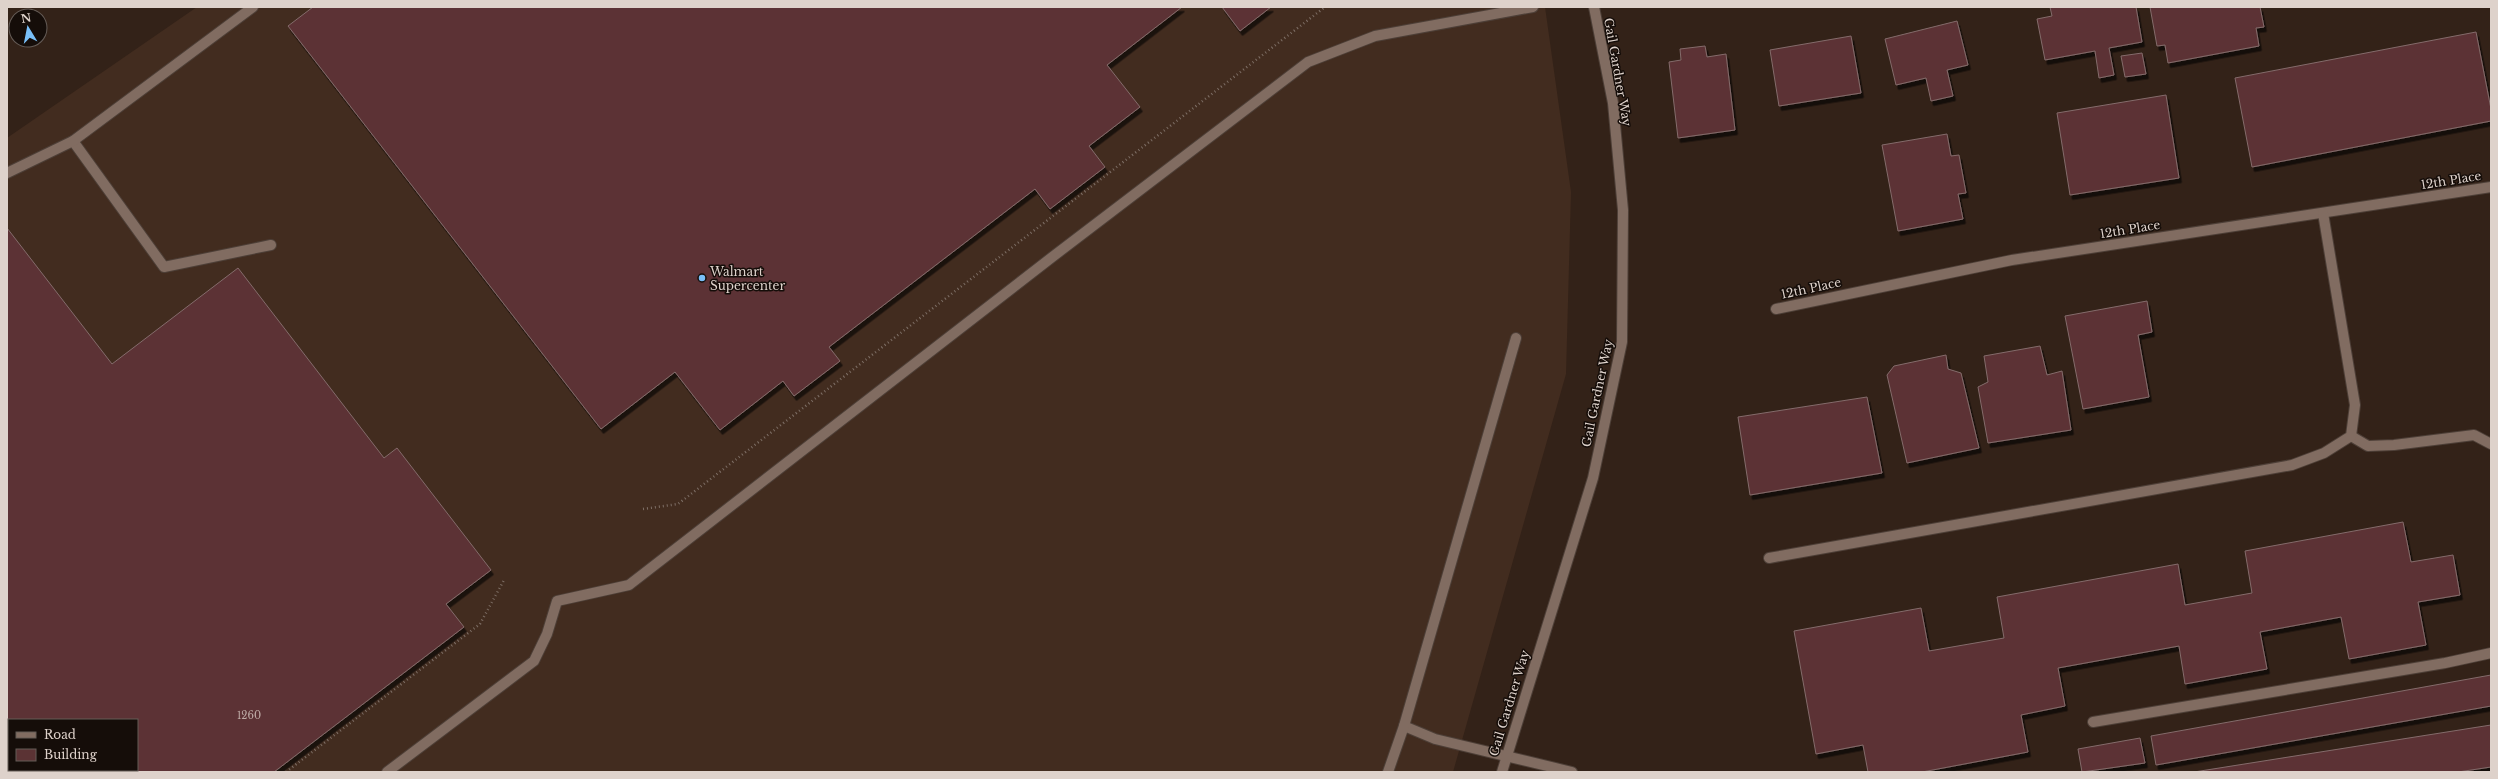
<svg xmlns="http://www.w3.org/2000/svg" width="2498" height="779" font-family="'Libre Baskerville',serif">
  <style>
    .built { fill: #422c1f; fill-rule: evenodd }
    .building { fill: #5b3334; stroke: #846b6b; fill-rule: evenodd; filter: url(#shadow) }
    .lines { fill: none; stroke-linecap: round; stroke-linejoin: round }
    .minor-casing { stroke: #4d3f37; stroke-width: 12 }
    .path { stroke: #7e6f66; stroke-width: 2.5; stroke-dasharray: 1 3; stroke-linecap: butt }
    .minor { stroke: #816c61; stroke-width: 10 }
    .poi-dot { fill: #79bff8; stroke: #150d09; stroke-width: 1.5 }
    .labels { text-anchor: middle; dominant-baseline: central; stroke-width: 3; stroke-linejoin: round; paint-order: stroke }
    .number-label { font-size: 10px; fill: #bdaaa5 }
    .street-label { font-size: 12px; fill: #ded2cb; stroke: #150d09 }
    .poi-label { font-size: 12px; fill: #ded2cb; stroke: #150d09; text-anchor: start }
  </style>
  <defs>
    <filter id="shadow"><feDropShadow dx="2.5" dy="4.5" stdDeviation="0" flood-color="#0009"/></filter>
  </defs>
  <rect width="100%" height="100%" fill="#332218"/>
  <!-- built -->
  <path class="built" d="M197 7H1545L1571 192 1566 374 1453 772H7V138ZM9 720H137V770H9Z"/>
  <!-- building -->
  <g class="building">
    <path d="M313 7H1182L1107 65 1140 107 1089 146 1105 167 1050 209 1035 189 829 347 840 361 794 396 783 381 720 430 675 372 601 429 288 26Z"/>
    <path d="M1222 7H1271L1240 31Z"/>
    <path d="M2050 7H2136L2142 42 2109 48 2114 75 2099 78 2095 51 2045 60 2037 19 2052 16Z"/>
    <path d="M2150 7H2260L2264 27 2256 28 2259 46 2168 63 2165 45 2157 46Z"/>
    <path d="M1957 21 1968 65 1947 70 1953 96 1931 101 1926 78 1896 85 1885 39Z"/>
    <path d="M2476 32 2491 109V121L2252 167 2235 78Z"/>
    <path d="M1851 36 1861 93 1779 106 1770 50Z"/>
    <path d="M1705 46 1707 57 1726 54 1735 130 1678 138 1669 62 1681 60 1680 49Z"/>
    <path d="M2142 53 2146 74 2125 77 2121 56Z"/>
    <path d="M2166 95 2179 178 2070 195 2057 113Z"/>
    <path d="M1947 134 1951 156 1959 155 1966 193 1958 194 1963 219 1898 231 1882 145Z"/>
    <path d="M7 228 112 364 238 268 384 458 397 448 491 570 446 604 464 627 274 772H7ZM9 720H137V770H9Z"/>
    <path d="M2147 301 2152 332 2138 335 2149 397 2083 409 2065 316Z"/>
    <path d="M2040 346 2047 375 2062 371 2071 430 1988 443 1978 387 1988 382 1984 356Z"/>
    <path d="M1946 355 1948 369 1961 373 1979 448 1907 463 1887 375 1894 366Z"/>
    <path d="M1867 397 1882 473 1750 495 1738 417Z"/>
    <path d="M2403 522 2411 562 2453 555 2460 595 2418 602 2426 645 2349 659 2341 617 2260 632 2267 669 2185 684 2179 646 2058 668 2065 706 2021 715 2028 752 1922 772H1868L1863 745 1816 754 1794 631 1921 608 1929 651 2004 638 1997 597 2178 564 2185 605 2252 593 2245 551Z"/>
    <path d="M2491 675V706L2156 765 2151 736Z"/>
    <path d="M2491 725V767L2458 772H2194Z"/>
    <path d="M2140 738 2145 763 2082 772 2078 749Z"/>
  </g>
  <g class="lines">
    <!-- minor casing -->
    <g class="minor-casing">
      <g id="minor">
        <path d="M73 141 164 267 271 245"/>
        <path d="M7 173 73 141 253 7"/>
        <path d="M1776 309 2012 260 2491 187"/>
        <path d="M2351 436 2368 446 2394 445 2474 435 2491 444"/>
        <path d="M1769 558 2292 465 2324 453 2351 436 2355 405 2323 213"/>
        <path d="M2093 722 2445 663 2491 653"/>
        <path d="M1404 726 1435 739 1572 772"/>
        <path d="M387 772 534 661 547 634 557 601 629 585 1051 258 1308 62 1375 36 1533 7"/>
        <path d="M1388 772 1404 726 1516 338"/>
        <path d="M1502 772 1593 478 1622 342 1623 210 1613 103 1594 7"/>
      </g>
    </g>
    <!-- path -->
    <g class="path">
      <path d="M643 509 678 504 1325 7"/>
      <path d="M286 772 480 624 504 580"/>
    </g>
    <!-- minor -->
    <use href="#minor" class="minor"/>
  </g>
  <!-- markers -->
  <circle class="poi-dot" cx="702" cy="278" r="4"/>
  <g class="labels">
    <!-- number labels -->
    <g class="number-label">
      <text x="249" y="715">1260</text>
    </g>
    <!-- street labels -->
    <g class="street-label">
      <text transform="translate(1618 72) rotate(80)">Gail Gardner Way</text>
      <text transform="translate(2451 180) rotate(-9)">12th Place</text>
      <text transform="translate(2130 229) rotate(-9)">12th Place</text>
      <text transform="translate(1811 288) rotate(-12)">12th Place</text>
      <text transform="translate(1597 393) rotate(-78)">Gail Gardner Way</text>
      <text transform="translate(1509 703) rotate(-73)">Gail Gardner Way</text>
    </g>
    <!-- poi labels -->
    <g class="poi-label">
      <text x="710" y="271">Walmart<tspan x="710" dy="14">Supercenter</tspan></text>
    </g>
  </g>
  <!-- border -->
  <rect width="2498" height="779" fill="none" stroke="#ded2cb" stroke-width="16"/>
  <!-- legend -->
  <rect x="8" y="719" width="130" height="52" fill="#150d09" stroke="#655c57"/>
  <rect x="16" y="732" width="20" height="6" fill="#816c61" stroke="#655c57"/>
  <text x="44" y="739" font-size="12" fill="#ded2cb">Road</text>
  <rect x="16" y="749" width="20" height="12" fill="#5b3334" stroke="#655c57"/>
  <text x="44" y="759" font-size="12" fill="#ded2cb">Building</text>
  <!-- north arrow -->
  <g transform="translate(28 28) rotate(350)"><circle r="19" fill="#150d09" stroke="#655c57"/>
  <path d="M0-3L7 15L0 10L-7 15Z" fill="#79bff8"/>
  <text y="-6" font-size="11" font-weight="bold" text-anchor="middle" fill="#ded2cb">N</text>
  </g>
</svg>
